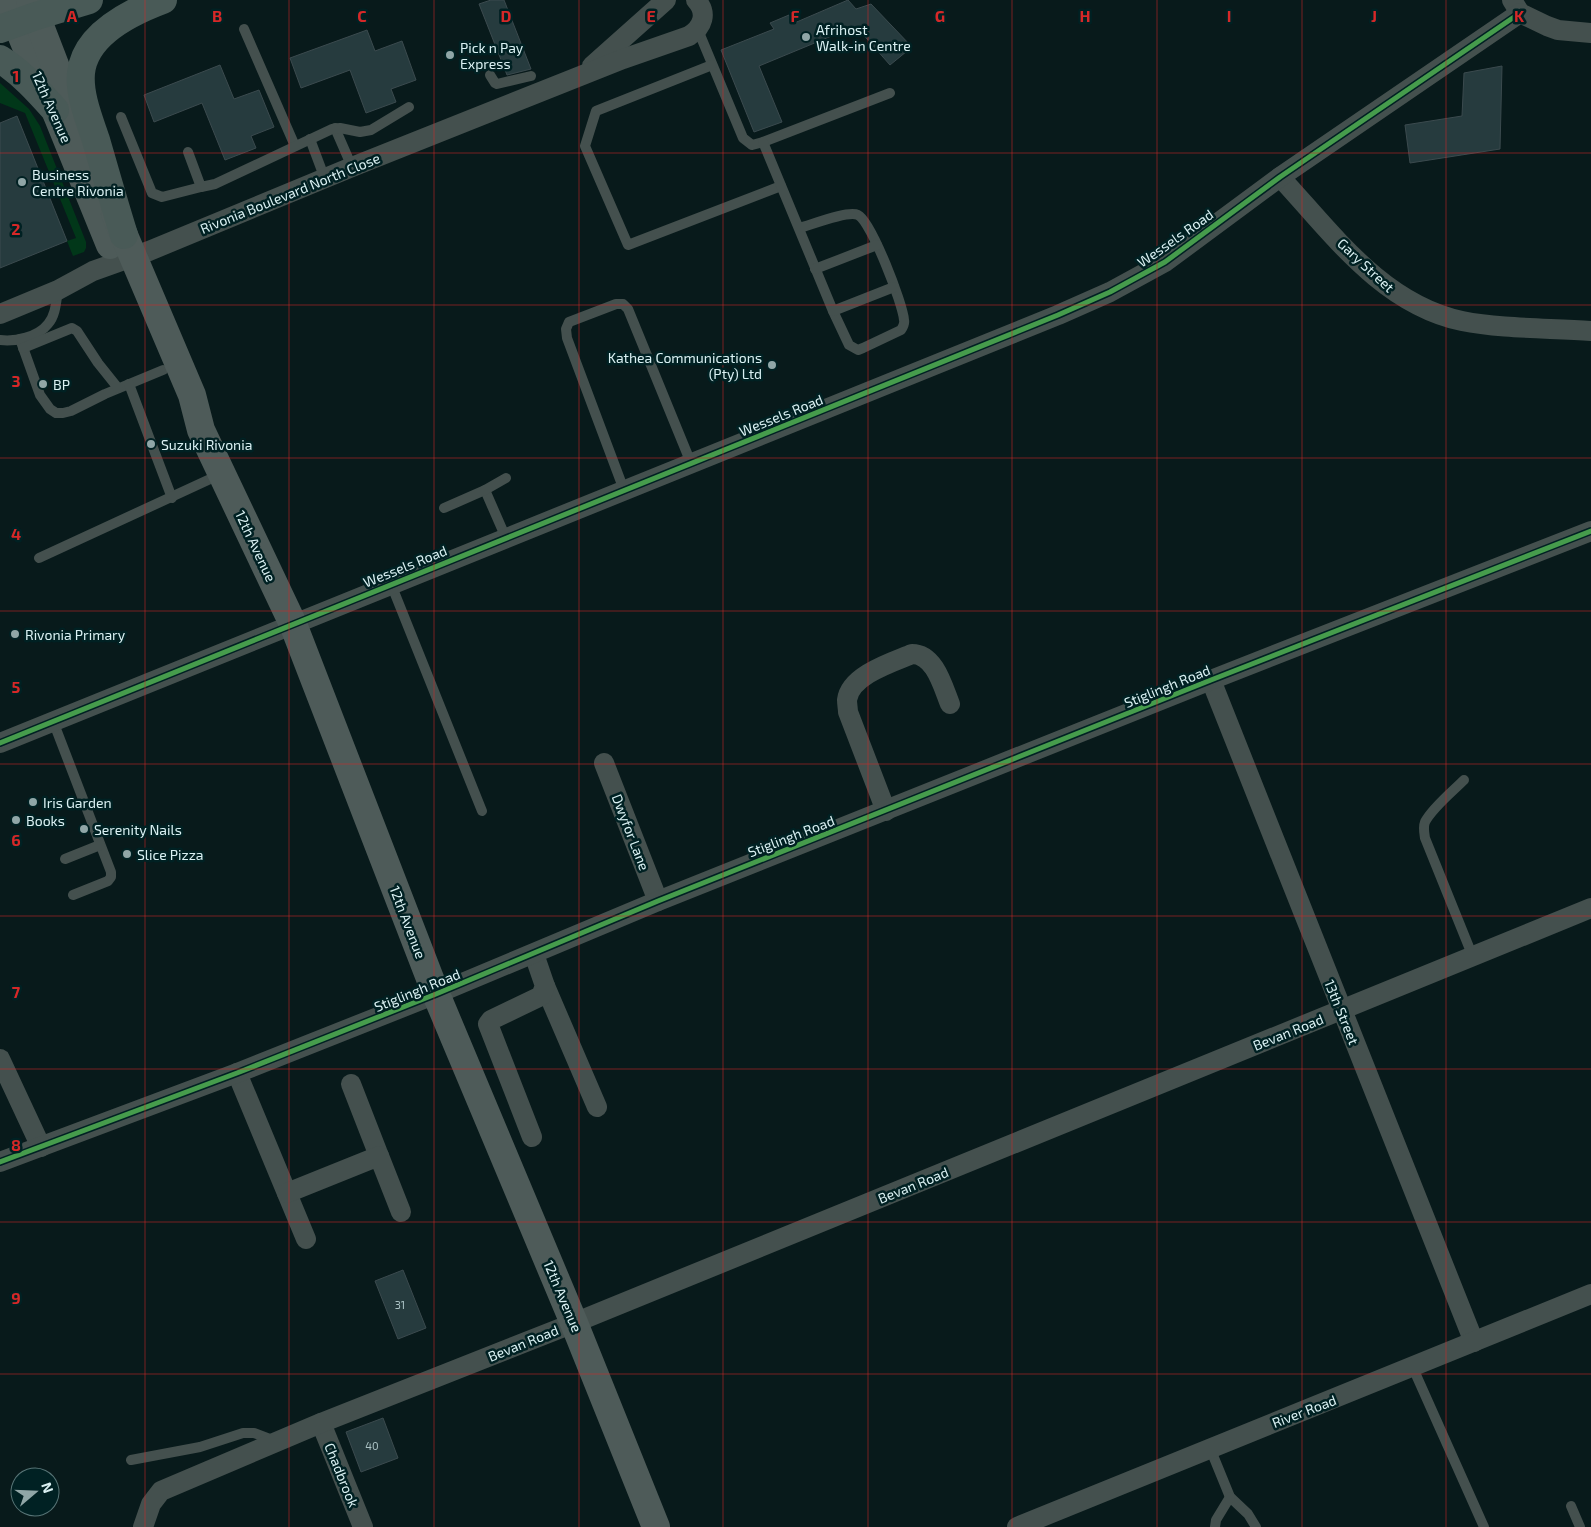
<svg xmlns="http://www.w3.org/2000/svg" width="1591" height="1527" font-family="'Exo 2',sans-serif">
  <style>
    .green { fill: #013719 }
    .building { fill: #263b3e; stroke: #3b4a4e }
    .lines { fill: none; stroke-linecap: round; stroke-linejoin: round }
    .lane { stroke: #44504e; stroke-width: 10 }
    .street { stroke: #44504e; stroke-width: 20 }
    .secondary { stroke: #4e5b59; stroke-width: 28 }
    .primary { stroke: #495a57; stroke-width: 28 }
    .cycleway-casing { stroke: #002123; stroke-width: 8 }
    .cycleway { stroke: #469c4c; stroke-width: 5 }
    .grid { fill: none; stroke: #d62828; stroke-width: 1; stroke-opacity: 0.55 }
    .poi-dot { fill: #90a6a7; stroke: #002123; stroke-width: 2 }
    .labels { text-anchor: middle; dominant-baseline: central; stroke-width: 5; stroke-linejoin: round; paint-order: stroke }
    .number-label { font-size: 11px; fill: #adc4c6 }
    .poi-label { font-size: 14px; fill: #daf1f3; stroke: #002123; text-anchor: start }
    .street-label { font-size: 14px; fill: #daf1f3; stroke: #002123 }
    .grid-label { font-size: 16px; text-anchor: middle; font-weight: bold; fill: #d62828; stroke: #002123; stroke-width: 5; stroke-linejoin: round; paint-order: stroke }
  </style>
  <rect width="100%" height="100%" fill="#081a1b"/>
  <!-- green -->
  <path class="green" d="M0 83 29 109 40 126 86 242V248L84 252 73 256 67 241 76 238 25 113 0 103Z"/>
  <!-- building -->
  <g class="building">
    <path d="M491 0H504L531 69 507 75 479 4Z"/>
    <path d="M848 0 856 9 871 4 912 47 890 65 860 31 846 30 759 66 782 122 754 132 721 50 774 29 770 23 789 15 792 24Z"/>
    <path d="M367 30 375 51 402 41 416 80 391 89 396 102 366 113 350 70 301 88 290 58Z"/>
    <path d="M220 65 234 99 259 90 274 127 251 136 256 148 225 160 202 103 154 122 144 95Z"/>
    <path d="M1502 66 1500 149 1410 163 1405 125 1462 116 1464 73Z"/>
    <path d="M17 116 67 241 0 268V123Z"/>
    <path d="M403 1270 426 1328 398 1339 375 1281Z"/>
    <path d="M383 1418 398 1458 361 1472 346 1432Z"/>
  </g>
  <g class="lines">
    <!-- lane -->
    <g class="lane">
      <path d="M244 29 295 146"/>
      <path d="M698 30 743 138 752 145 763 142 890 93"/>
      <path d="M712 65 596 111 585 146 628 245 781 186"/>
      <path d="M490 75 495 83 497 84 531 76"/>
      <path d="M121 117 152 193 162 197 201 187"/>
      <path d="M335 128 352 167"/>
      <path d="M310 139 325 179"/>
      <path d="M763 142 833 311 849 345 858 350 863 348 901 330C903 327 905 324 904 320 903 304 871 221 858 215 848 210 811 225 799 228"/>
      <path d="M188 152 201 187 215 184 332 129 340 128 360 132 371 130 409 107"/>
      <path d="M815 269 877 245"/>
      <path d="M833 311 894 287"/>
      <path d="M20 339 40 395 50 409 56 413H63L71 411 105 394 163 370"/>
      <path d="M0 340C15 342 38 337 48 324 56 315 56 301 58 290"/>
      <path d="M23 348 72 328 77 331 98 363 118 388"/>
      <path d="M129 384 172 498"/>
      <path d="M485 490 506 538"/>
      <path d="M624 490 567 338 566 329 569 322 616 304H623L628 309 691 463"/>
      <path d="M444 508 485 490 506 478"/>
      <path d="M39 558 221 474"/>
      <path d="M391 584 482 811"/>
      <path d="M53 721 111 872V877L108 881 73 895"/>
      <path d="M1464 780C1453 791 1432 808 1425 822 1423 827 1424 832 1425 838L1473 957"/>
      <path d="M65 859 100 845"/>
      <path d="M1413 1368 1484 1527"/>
      <path d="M1210 1448 1230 1497 1248 1514 1256 1527"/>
      <path d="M131 1460 200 1447 243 1433H254L275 1441"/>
      <path d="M1571 1506 1580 1527"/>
      <path d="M1215 1527 1216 1520 1230 1497"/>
    </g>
    <!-- street -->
    <g class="street">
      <path d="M1512 0 1520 13 1547 26 1558 30 1591 33"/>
      <path d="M592 66 666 0"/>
      <path d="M1280 177C1332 233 1382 304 1462 321 1501 329 1550 328 1591 331"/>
      <path d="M0 314 58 290 93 271 149 251 352 167 623 59 689 36C703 27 708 13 696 0"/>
      <path d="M1211 680 1474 1342"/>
      <path d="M0 743 1058 315 1110 292 1165 262 1280 177 1520 13"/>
      <path d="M604 763 658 901"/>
      <path d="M886 811 848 712C848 709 847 704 847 700 850 675 893 662 912 654 935 654 943 687 950 704"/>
      <path d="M545 986 597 1107"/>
      <path d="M0 1059 41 1147"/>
      <path d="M237 1073 306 1239"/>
      <path d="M351 1084 379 1156"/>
      <path d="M532 1137 488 1024 491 1020 541 996 545 986 534 954"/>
      <path d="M0 1162 237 1073 436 994 658 901 1211 680 1591 531"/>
      <path d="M287 1193 379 1156 401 1212"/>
      <path d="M321 1423 363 1527"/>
      <path d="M143 1527 151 1504 161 1491 321 1423 574 1323 1591 908"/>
      <path d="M1017 1527C1208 1449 1400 1373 1591 1294"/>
    </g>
    <!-- secondary -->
    <g class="secondary">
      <path d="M7 0 25 44 55 110 110 245"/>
      <path d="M30 0 84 140"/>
      <path d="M115 214 192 395 201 430 293 624 436 994 574 1323 656 1527"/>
    </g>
    <!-- primary -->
    <g class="primary">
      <path d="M0 29 36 16 89 0"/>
      <path d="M0 59C22 73 38 91 55 110"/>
      <path d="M124 235C114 203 105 171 96 140 89 119 79 95 81 73 85 34 131 12 163 0"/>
    </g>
    <!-- cycleway casing -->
    <g class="cycleway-casing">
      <g id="cycleway">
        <path d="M0 743 1058 315 1110 292 1165 262 1280 177 1520 13"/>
        <path d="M0 1162 237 1073 436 994 658 901 1211 680 1591 531"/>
      </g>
    </g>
    <!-- cycleway -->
    <use href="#cycleway" class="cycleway"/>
  </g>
  <!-- grid -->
  <path class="grid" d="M145 0V1527M289 0V1527M434 0V1527M579 0V1527M723 0V1527M868 0V1527M1012 0V1527M1157 0V1527M1302 0V1527M1446 0V1527M0 153H1591M0 305H1591M0 458H1591M0 611H1591M0 764H1591M0 916H1591M0 1069H1591M0 1222H1591M0 1374H1591"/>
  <!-- markers -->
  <g class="poi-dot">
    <circle cx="806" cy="37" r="5"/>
    <circle cx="450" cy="55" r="5"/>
    <circle cx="22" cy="182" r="5"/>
    <circle cx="772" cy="365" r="5"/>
    <circle cx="43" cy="384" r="5"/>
    <circle cx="151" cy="444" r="5"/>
    <circle cx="15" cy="634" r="5"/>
    <circle cx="33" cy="802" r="5"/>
    <circle cx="16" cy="820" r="5"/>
    <circle cx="84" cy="829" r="5"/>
    <circle cx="127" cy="854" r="5"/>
  </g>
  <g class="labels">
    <!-- number labels -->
    <g class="number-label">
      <text x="400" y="1304">31</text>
      <text x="372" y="1445">40</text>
    </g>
    <!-- poi labels -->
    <g class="poi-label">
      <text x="816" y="29">Afrihost<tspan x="816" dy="16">Walk-in Centre</tspan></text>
      <text x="460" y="47">Pick n Pay<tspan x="460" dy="16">Express</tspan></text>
      <text x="32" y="174">Business<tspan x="32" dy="16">Centre Rivonia</tspan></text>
      <text x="762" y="357" text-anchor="end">Kathea Communications<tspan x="762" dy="16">(Pty) Ltd</tspan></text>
      <text x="53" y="384">BP</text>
      <text x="161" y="444">Suzuki Rivonia</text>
      <text x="25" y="634">Rivonia Primary</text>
      <text x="43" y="802">Iris Garden</text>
      <text x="26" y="820">Books</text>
      <text x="94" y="829">Serenity Nails</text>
      <text x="137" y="854">Slice Pizza</text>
    </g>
    <!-- street labels -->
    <g class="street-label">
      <text transform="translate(52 107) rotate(66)">12th Avenue</text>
      <text transform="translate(290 193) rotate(-22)">Rivonia Boulevard North Close</text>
      <text transform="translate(1175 238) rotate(-35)">Wessels Road</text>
      <text transform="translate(1366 265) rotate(43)">Gary Street</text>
      <text transform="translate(781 415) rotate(-22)">Wessels Road</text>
      <text transform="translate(256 546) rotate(65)">12th Avenue</text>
      <text transform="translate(405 566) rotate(-22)">Wessels Road</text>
      <text transform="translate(1167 686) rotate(-22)">Stiglingh Road</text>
      <text transform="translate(631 832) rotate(69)">Dwyfor Lane</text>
      <text transform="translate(791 836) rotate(-21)">Stiglingh Road</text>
      <text transform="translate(408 922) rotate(69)">12th Avenue</text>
      <text transform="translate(417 990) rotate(-22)">Stiglingh Road</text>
      <text transform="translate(1342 1012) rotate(68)">13th Street</text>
      <text transform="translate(1288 1032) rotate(-22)">Bevan Road</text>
      <text transform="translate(913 1185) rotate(-22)">Bevan Road</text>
      <text transform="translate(563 1296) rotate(67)">12th Avenue</text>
      <text transform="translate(523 1343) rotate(-22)">Bevan Road</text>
      <text transform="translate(1304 1411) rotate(-21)">River Road</text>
      <text transform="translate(342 1475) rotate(68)">Chadbrook</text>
    </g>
  </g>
  <g class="grid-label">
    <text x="72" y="22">A</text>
    <text x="217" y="22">B</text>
    <text x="362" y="22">C</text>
    <text x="506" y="22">D</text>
    <text x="651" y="22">E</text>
    <text x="795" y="22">F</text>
    <text x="940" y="22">G</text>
    <text x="1085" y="22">H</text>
    <text x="1229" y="22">I</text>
    <text x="1374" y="22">J</text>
    <text x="1519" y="22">K</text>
    <text x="16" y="82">1</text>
    <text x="16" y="235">2</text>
    <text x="16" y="387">3</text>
    <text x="16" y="540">4</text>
    <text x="16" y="693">5</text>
    <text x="16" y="846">6</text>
    <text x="16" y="998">7</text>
    <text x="16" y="1151">8</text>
    <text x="16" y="1304">9</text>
  </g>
  <!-- north arrow -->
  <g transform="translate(35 1492) rotate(71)"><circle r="24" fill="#002123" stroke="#577476"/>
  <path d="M0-4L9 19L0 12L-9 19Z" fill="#90a6a7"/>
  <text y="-8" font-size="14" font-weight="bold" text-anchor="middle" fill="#daf1f3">N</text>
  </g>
</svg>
